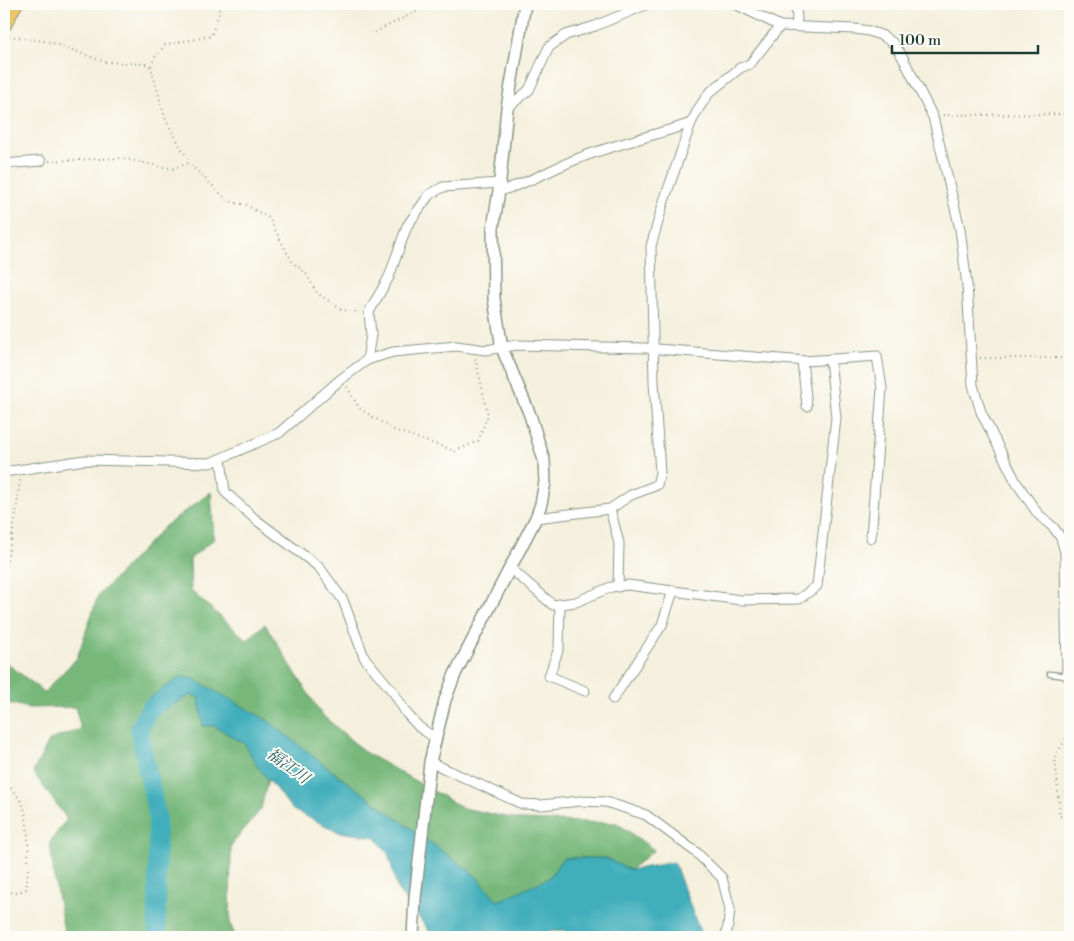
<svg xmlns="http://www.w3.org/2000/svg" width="1074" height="941" font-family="'Libre Bodoni','Noto Serif JP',serif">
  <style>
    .forest { fill: #77b87a; stroke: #4b7a57 }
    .water { fill: #3faebb; stroke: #2f7678 }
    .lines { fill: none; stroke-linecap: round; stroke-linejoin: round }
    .river { stroke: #3faebb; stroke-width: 18 }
    .service-casing { stroke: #8a9688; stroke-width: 7 }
    .minor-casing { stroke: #8a9688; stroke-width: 11 }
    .tertiary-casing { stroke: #8a9688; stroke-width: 14 }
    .primary-casing { stroke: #8a9688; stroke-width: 16 }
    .path { stroke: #8a9688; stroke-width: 2; stroke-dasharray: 1 4; stroke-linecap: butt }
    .service { stroke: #fff; stroke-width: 4.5 }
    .minor { stroke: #fff; stroke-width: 9 }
    .tertiary { stroke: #fff; stroke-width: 11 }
    .primary { stroke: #eac669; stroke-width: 14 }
    .labels { text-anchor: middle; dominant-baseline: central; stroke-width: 4; stroke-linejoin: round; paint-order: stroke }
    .water-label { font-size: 16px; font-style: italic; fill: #2a6563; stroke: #fdfcf7 }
  </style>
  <rect width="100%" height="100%" fill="#fdfcf7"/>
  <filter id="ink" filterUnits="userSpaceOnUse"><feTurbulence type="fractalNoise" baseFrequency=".02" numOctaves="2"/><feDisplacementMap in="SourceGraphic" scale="10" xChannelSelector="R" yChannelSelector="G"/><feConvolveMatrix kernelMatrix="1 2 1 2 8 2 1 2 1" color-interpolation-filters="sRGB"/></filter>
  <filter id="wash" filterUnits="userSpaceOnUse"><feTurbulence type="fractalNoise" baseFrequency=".0096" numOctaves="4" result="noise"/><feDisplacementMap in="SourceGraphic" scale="20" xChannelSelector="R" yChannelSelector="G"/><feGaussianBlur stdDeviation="1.12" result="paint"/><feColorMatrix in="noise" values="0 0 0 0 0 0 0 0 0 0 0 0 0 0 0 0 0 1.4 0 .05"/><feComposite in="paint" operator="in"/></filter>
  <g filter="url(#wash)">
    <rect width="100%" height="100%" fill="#f5f0dd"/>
    <!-- forest -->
    <path class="forest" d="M211 492 214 539 190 559 191 591 247 640 265 624 321 714 366 753 463 808 520 820 617 823 654 850 630 870 605 858H563L549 878 498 901 475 875 335 774 267 720 195 680 181 677 164 710 191 695 199 698 203 726H214L245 743 257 766 268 779 261 809 231 845 230 924 236 937H65L54 877 50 842 67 819 33 772 50 740 81 729 75 707 29 708 4 702V661L44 692 77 658 98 596 164 527Z"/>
    <!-- water -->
    <path class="water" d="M181 677 194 679 267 720 336 774 475 875 498 901 549 878 563 858H605L630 870 674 862 702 937H569L564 930 529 934 518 937H434L398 891 388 853 375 837 339 832 293 810 257 766 245 744 214 726H203L199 698 191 695 164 710 140 717 139 709 150 697Z"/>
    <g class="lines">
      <!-- river -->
      <path class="river" d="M157 937V816L139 729 150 708 164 700"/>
    </g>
  </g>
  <g filter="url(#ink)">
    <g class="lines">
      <!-- service casing -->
      <g class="service-casing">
        <path id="service" d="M1050 674 1067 676"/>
      </g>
      <!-- minor casing -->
      <g class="minor-casing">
        <g id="minor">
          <path d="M735 4 780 26 855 29 869 31 883 36 893 43 902 56 933 117 960 229 967 285 973 385 981 412 1016 482 1038 514 1054 528 1061 538 1065 552 1067 676"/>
          <path d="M795 4 797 17 796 26"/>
          <path d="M507 108 529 90 549 47 566 35 595 26 648 4"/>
          <path d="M4 164 41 161"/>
          <path d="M499 191C526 185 551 169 577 159 614 144 654 136 691 123"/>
          <path d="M367 360 371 335 369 312 389 277 407 226 429 195 443 187 499 183"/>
          <path d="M802 361 807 406"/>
          <path d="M221 459 225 492 255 519 319 567 343 600 364 657 394 693 406 713 419 727 435 738"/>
          <path d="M4 472 85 460 210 463 279 433 341 379 367 360 393 352 456 346 486 350 517 345 645 348 805 361 877 356 882 388 871 538"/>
          <path d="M610 509 619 543 618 587"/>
          <path d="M536 518 610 509 631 495 657 485 660 473 654 382 651 246 664 201 691 123 699 108 709 93 740 68 750 64 780 26"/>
          <path d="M510 568 553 605 576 602 611 587 628 585 741 600 799 599 817 586 836 418 830 359"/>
          <path d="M560 604 559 648 549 676 585 691"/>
          <path d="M613 699 662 625 673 591"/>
          <path d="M430 762 522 804 541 805 580 801 606 802 646 815 697 853 722 878 730 909 728 926 725 937"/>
        </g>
      </g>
      <!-- tertiary casing -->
      <g class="tertiary-casing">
        <path id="tertiary" d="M413 937 415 898 430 762 445 700 455 674 536 518 541 504 545 482 544 460 530 415 502 348 494 299 493 228 499 191 507 108 525 4"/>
      </g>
      <!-- primary casing -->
      <g class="primary-casing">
        <path id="primary" d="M4 25 15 4"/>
      </g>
      <!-- path -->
      <g class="path">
        <path d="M375 32 424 8 422 4"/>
        <path d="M9 36 50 42 105 62 145 64 151 67 165 118 189 162"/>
        <path d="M151 66 155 57 165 45 211 36 220 11 216 4"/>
        <path d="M943 115 1070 114"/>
        <path d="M49 161 122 158 172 169 189 163 228 201 246 205 269 218 292 262 305 272 317 293 342 310 360 312"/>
        <path d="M980 358H1070"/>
        <path d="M347 387 359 408 394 430 455 451 478 441 488 415 475 357"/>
        <path d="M4 575 16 515 20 478"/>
        <path d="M1067 685C1068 699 1072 724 1067 737 1064 745 1057 749 1055 757L1060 816H1070"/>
        <path d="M4 781C11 788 19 796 23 806 30 824 29 870 26 889L17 893 4 892"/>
      </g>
      <!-- service -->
      <use href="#service" class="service"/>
      <!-- minor -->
      <use href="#minor" class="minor"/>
      <!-- tertiary -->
      <use href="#tertiary" class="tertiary"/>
      <!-- primary -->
      <use href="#primary" class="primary"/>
    </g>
  </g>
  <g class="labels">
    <!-- water labels -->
    <g class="water-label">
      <text transform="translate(288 766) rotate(36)">福江川</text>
    </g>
  </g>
  <!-- margin -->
  <rect width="1074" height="941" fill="none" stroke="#fdfcf7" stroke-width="20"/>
  <!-- scale -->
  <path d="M892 45v8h146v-8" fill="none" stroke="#1f3d34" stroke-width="2.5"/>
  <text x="899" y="45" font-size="15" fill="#1f3d34" stroke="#fdfcf7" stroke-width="4" paint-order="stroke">100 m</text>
</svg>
